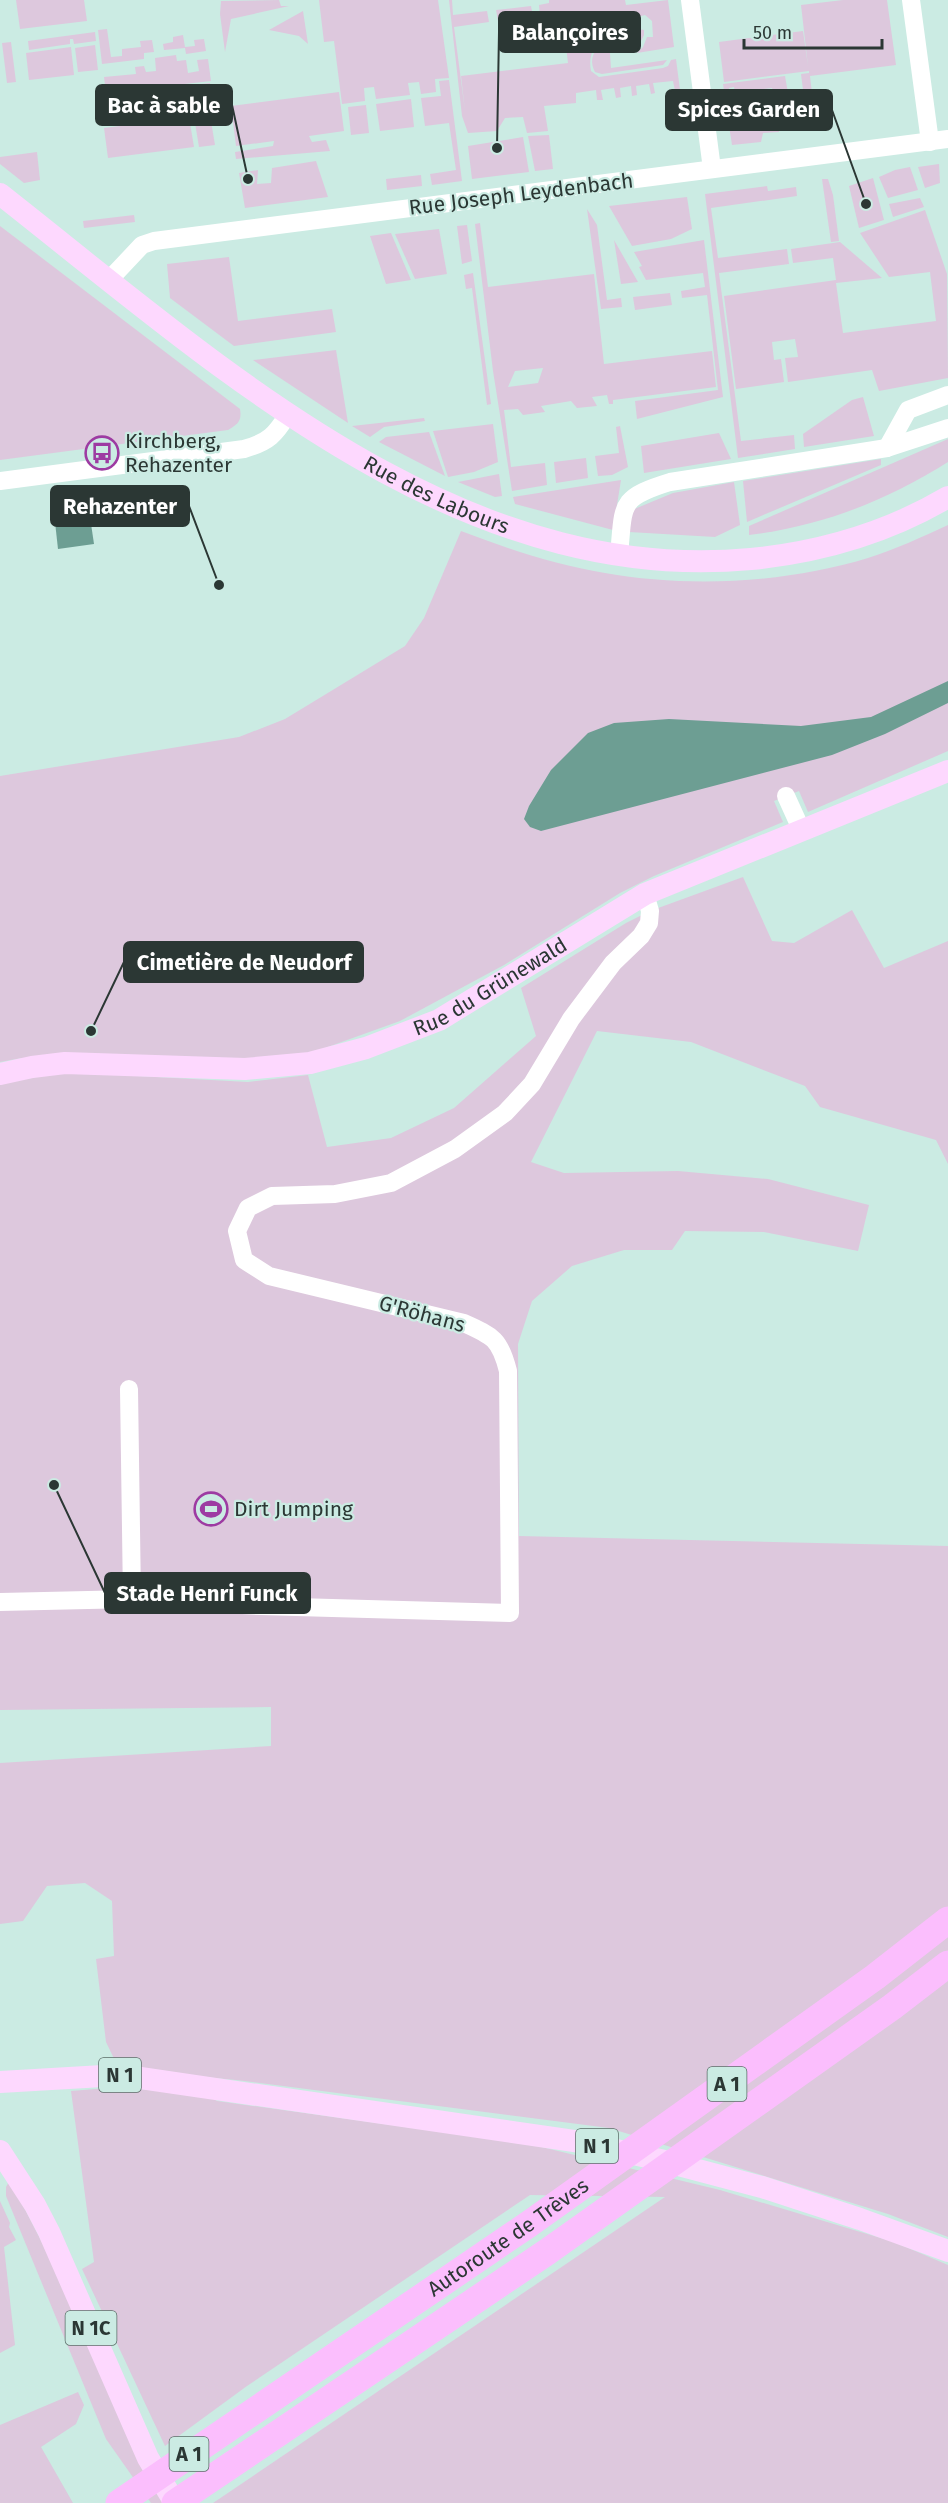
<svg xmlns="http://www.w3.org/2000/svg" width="948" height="2503" font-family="'Fira Sans',sans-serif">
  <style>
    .green { fill: #ddc8dd; fill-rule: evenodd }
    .water { fill: #6d9e93 }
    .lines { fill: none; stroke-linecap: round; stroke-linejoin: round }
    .minor { stroke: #fff; stroke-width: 18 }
    .major { stroke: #fdd8fe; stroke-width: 22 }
    .highway { stroke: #fbbefd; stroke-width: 27 }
    .labels { text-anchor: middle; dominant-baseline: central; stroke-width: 4.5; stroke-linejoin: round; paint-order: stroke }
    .shield { fill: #cbebe3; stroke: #5b6d68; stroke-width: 1.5 }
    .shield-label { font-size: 20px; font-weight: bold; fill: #2b3734 }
    .street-label { font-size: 21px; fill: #2b3734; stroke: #cbebe3 }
    .poi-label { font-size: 21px; fill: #2b3734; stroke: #cbebe3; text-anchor: start }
    .leader { fill: none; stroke: #2b3734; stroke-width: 2 }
    .callout-dot { fill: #2b3734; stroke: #cbebe3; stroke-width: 2 }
    .callout { fill: #2b3734; stroke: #2b3734; stroke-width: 2 }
    .callout-label { font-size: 22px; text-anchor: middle; font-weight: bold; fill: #fff }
  </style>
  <rect width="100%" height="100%" fill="#cbebe3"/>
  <!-- green -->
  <g class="green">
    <path d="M16 0H84L87 21 20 29Z"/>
    <path d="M279 0 281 6H289L231 19 225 52 220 14 221 1Z"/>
    <path d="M319 0H438L449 78 435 79 436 92 421 94 419 82 408 83 410 95 376 99 374 87 364 88 365 101 342 104 334 41 324 42Z"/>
    <path d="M449 0H452L453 15 487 11 489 22 454 27 465 111 461 76 568 63 562 13 540 16 539 5 549 3V0H625L626 5 668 0 674 47 637 53 643 47 647 37H653L652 21 645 15 637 17C635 27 624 29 615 28L608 19H591V39L595 45C591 54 589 60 591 71L599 77 663 68 668 66 671 60 676 59 680 90 675 91 673 81 653 83 655 93 651 94 649 84 636 86 637 95 632 96 631 86 620 88 621 97 616 98 614 88 601 90 603 100H597L596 90 576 93V103L544 106 548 131 527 133 523 117 505 118 497 131 468 133 462 116Z"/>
    <path d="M843 0H887L896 65 810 76 816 128 808 129 801 74 809 73V71L724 82 719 42 803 31 808 66 801 5Z"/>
    <path d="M531 6 533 17 498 21 496 10Z"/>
    <path d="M303 11 308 44 299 36 269 30Z"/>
    <path d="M633 28 644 30V35L638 47 610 53 611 68 667 60 663 65 602 74 595 72C586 54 600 46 611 33L622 32Z"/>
    <path d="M107 29 111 57 122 56V49L141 47 140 41 152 40 154 52 144 53V59L102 64 98 30Z"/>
    <path d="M95 32 96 41 74 44 73 39H70V44L29 50 28 41Z"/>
    <path d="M183 35 185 47 195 46 194 40 204 39 206 51 186 54 185 48 164 50 163 44 173 42V37Z"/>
    <path d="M11 42 16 82 7 83 2 43Z"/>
    <path d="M95 45 98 70 78 72 75 48Z"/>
    <path d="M71 47 74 75 29 80 26 53Z"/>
    <path d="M176 55 177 61 186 60 188 73 199 71 197 60 208 59 211 81 106 93 104 77 136 74 135 67 144 66 146 72 156 71 155 58Z"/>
    <path d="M785 76 791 110 781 111 772 88 746 91 747 108H738L734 87 729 88 732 109 727 110 723 84Z"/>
    <path d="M449 80 462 181 432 185 430 174 456 170 449 123 425 126 421 98 441 96 439 81Z"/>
    <path d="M210 83 213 106 194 108 193 102 188 103 189 113 108 122 105 95Z"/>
    <path d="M339 92 344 131 309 136 312 142 326 140 330 151 236 159 235 152 273 146 274 141 236 146 231 106Z"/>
    <path d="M411 99 414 127 380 131 376 104Z"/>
    <path d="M366 105 369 133 351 135 348 107Z"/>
    <path d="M210 115 215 145 199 147 194 117Z"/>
    <path d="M189 117 194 147 108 158 104 128Z"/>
    <path d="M749 117 751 125 777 123 779 132 763 133 761 142 732 145 728 119Z"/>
    <path d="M549 135 553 169 535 171 528 136Z"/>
    <path d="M523 137 529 172 472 179 468 146Z"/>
    <path d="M37 152 40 180 24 183 0 164V157Z"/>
    <path d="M316 161 328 197 245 208 239 173 258 170 257 184 271 183 272 168Z"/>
    <path d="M939 164 940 183 925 188 918 167Z"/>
    <path d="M910 167 918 190 888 198 879 177 895 170Z"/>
    <path d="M421 175 422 186 387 190 386 179Z"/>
    <path d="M873 178 884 220 859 228 849 186Z"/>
    <path d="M822 179H828L833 195 839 241 831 242Z"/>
    <path d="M767 186 768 191 796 187 797 196 711 208 718 258 787 249 789 264 719 273 741 441 794 435 795 449 738 458 705 194Z"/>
    <path d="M687 197 692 229 671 239 632 246 609 206Z"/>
    <path d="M920 198 924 207 893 217 889 204Z"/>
    <path d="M587 209 597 225 607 300 621 298 622 307 601 309Z"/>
    <path d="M925 210 947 274 948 378 879 391 872 370 788 382 785 358 798 357 795 339 772 342 774 360 781 359 784 382 736 389 724 296 836 280 833 258 793 263 791 249 840 242 882 278 836 283 843 333 936 321 930 272 889 277 860 233Z"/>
    <path d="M134 215 135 222 84 228 83 221Z"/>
    <path d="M480 223 488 287 594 274 604 364 712 351 716 387 613 400V404H609L607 395 592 397 597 406 577 408 571 401 541 406 545 412 523 415 518 409 504 410 511 467 545 463 547 485 512 491 493 371 475 224ZM543 368 538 383 508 387 515 371Z"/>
    <path d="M467 225 472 261 462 264 457 226Z"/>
    <path d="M0 226 240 409C242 421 238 424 228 430L0 460Z"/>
    <path d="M439 229 447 274 415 279 395 234Z"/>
    <path d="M391 233 411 280 386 284 370 236Z"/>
    <path d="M614 240 638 282 621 284Z"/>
    <path d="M704 240 723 397 637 419 635 401 718 390 707 295 682 298 681 291 705 287 703 273 646 280 639 267 642 266 634 252Z"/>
    <path d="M229 257 238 321 332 309 336 332 234 346 170 298 167 264Z"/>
    <path d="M473 273 491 404 487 405 472 288 466 289 464 275Z"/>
    <path d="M670 293 672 305 635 310 633 297Z"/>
    <path d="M336 350 348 423 253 360Z"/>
    <path d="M863 397 874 436 804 447 803 434 852 400Z"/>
    <path d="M424 418 425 421 384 427 370 437 352 426Z"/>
    <path d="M493 424 498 462 474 472 448 477 433 431Z"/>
    <path d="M620 426 628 467 612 475 598 476 595 456 619 453 616 427Z"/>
    <path d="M429 432 445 476 379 442 386 437Z"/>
    <path d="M719 433 731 459 644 473 641 446Z"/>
    <path d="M948 439V462C886 501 822 526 749 535V526Z"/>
    <path d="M586 458 588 478 556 483 554 462Z"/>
    <path d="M881 459V465L747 522 743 481Z"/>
    <path d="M499 474 502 496 495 497 458 482Z"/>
    <path d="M621 480 613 530 515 504 513 497Z"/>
    <path d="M734 482 740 525 715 537 629 532 632 510 673 493Z"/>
    <path d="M948 525V751L808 812 799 791 774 801 783 822 654 876 620 893 504 965 400 1021 311 1053 246 1059 22 1058 0 1062V776L239 737 285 719 405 646 424 618 461 531C508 549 556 565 605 573 690 588 786 583 868 558 896 549 922 537 948 525Z"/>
    <path d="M743 877 772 941 794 943 852 910 884 968 948 941V1164L936 1140 820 1107 805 1086 691 1042 597 1031 531 1162 564 1173 678 1171 768 1179 869 1205 858 1251 764 1232 685 1231 672 1250H624L572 1266 532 1301 518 1344 519 1536 948 1546V2237L888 2214 609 2128 236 2080 119 2069 106 2042 96 1959 114 1956 112 1901 85 1883 47 1886 23 1921 0 1924V1763L271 1746V1707L0 1710V1084L63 1072 248 1082 308 1075 327 1147 391 1138 454 1108 536 1036 521 988 626 923 650 911Z"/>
    <path d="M120 2087 209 2096 217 2101 529 2144 720 2190 894 2242 948 2265V2503H213L665 2197 530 2195 247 2386 165 2446 82 2269 94 2262 71 2091Z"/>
    <path d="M10 2180 175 2503H151L106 2439 6 2196V2187Z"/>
    <path d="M0 2201 10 2223 9 2227 16 2240 4 2247 15 2345 0 2353Z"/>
    <path d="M78 2392 84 2405 76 2424 41 2447 73 2503H0V2425Z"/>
  </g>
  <!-- water -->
  <g class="water">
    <path d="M90 517 94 544 58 549 55 522Z"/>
    <path d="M948 681V703L885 734 832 755 541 831 530 827 524 819 529 806 551 770 588 733 614 723 669 719 801 726 871 717Z"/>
  </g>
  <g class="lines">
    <!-- minor -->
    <g class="minor">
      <path d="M690 0 712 169"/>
      <path d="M911 0 930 142"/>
      <path d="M109 280 142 245 154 241 948 139"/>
      <path d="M887 448 908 410 948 395"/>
      <path d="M0 481 244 449C269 442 275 435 289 413"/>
      <path d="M619 555C624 504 618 498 670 482L887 448 948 428"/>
      <path d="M786 796 801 829"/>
      <path d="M129 1389 132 1599"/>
      <path d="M0 1602 132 1599 261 1606 510 1613 508 1371C500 1339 493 1336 464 1323L269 1276 244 1260 237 1231 248 1208 272 1196 335 1194 391 1183 455 1149 505 1113 532 1084 571 1019 613 963 641 936 649 923 650 911 645 894"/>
    </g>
    <!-- major -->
    <g class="major">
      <path id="s1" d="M0 194C214 362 457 587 751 559 822 552 887 533 948 497"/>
      <path id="s2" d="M0 1074 32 1067 65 1063 245 1069 310 1063 366 1048 439 1020 645 894 948 771"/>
      <path d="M0 2082 120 2075 581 2142 660 2160 762 2187 860 2219 948 2251"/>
      <path d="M0 2151 35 2205 49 2232 148 2458 175 2503"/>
    </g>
    <!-- highway -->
    <g class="highway">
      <path id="s3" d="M119 2503 529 2224 875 1977 948 1920"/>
      <path d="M175 2503 547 2252 892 2007 948 1964"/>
    </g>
  </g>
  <!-- icons -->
  <defs>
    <g id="bus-ring" transform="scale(1.725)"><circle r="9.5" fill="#cbebe3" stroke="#9d3ba2" stroke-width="1.5"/><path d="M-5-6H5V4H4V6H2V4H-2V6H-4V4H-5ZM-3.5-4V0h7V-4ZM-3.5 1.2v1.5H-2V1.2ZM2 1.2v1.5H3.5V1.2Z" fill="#9d3ba2"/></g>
    <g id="stadium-ring" transform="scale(1.725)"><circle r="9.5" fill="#cbebe3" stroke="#9d3ba2" stroke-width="1.5"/><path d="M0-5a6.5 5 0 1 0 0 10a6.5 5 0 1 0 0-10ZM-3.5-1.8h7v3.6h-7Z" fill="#9d3ba2"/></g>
  </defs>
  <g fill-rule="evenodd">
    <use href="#bus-ring" x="102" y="453"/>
    <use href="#stadium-ring" x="211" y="1509"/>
  </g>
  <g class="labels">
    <!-- shield labels -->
    <g class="shield">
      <rect x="99" y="2058" width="42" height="34" rx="4.5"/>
      <rect x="707.5" y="2067" width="39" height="34" rx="4.5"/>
      <rect x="576" y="2129" width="42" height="34" rx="4.5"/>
      <rect x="65.5" y="2311" width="51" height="34" rx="4.5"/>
      <rect x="169.5" y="2437" width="39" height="34" rx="4.5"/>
    </g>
    <g class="shield-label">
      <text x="120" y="2075">N 1</text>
      <text x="727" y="2084">A 1</text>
      <text x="597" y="2146">N 1</text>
      <text x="91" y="2328">N 1C</text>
      <text x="189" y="2454">A 1</text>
    </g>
    <!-- street labels -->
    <g class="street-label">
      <text transform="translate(521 194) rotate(-7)">Rue Joseph Leydenbach</text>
      <text stroke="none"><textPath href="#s1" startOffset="532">Rue des Labours</textPath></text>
      <text stroke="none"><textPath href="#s2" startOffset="508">Rue du Grünewald</textPath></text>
      <text transform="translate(422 1314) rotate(15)">G'Röhans</text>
      <text stroke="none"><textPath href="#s3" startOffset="471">Autoroute de Trèves</textPath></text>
    </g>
    <!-- poi labels -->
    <g class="poi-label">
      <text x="125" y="441">Kirchberg,<tspan x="125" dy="24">Rehazenter</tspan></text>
      <text x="234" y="1509">Dirt Jumping</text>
    </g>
  </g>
  <!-- callouts -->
  <path class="leader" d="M497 148L499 32M248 179L232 105M866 204L832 110M219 585L189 506M91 1031L124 962M54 1485L105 1593"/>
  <g class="callout-dot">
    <circle cx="497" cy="148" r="6"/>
    <circle cx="248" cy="179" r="6"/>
    <circle cx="866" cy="204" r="6"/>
    <circle cx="219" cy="585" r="6"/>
    <circle cx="91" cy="1031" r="6"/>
    <circle cx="54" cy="1485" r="6"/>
  </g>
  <g class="callout">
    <rect x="499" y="12" width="141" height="40" rx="6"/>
    <rect x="96" y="85" width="136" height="40" rx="6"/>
    <rect x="666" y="90" width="166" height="40" rx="6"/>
    <rect x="51" y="486" width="138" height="40" rx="6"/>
    <rect x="124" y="942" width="239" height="40" rx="6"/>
    <rect x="105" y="1573" width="205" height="40" rx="6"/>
  </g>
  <g class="callout-label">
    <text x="570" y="40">Balançoires</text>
    <text x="164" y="113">Bac à sable</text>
    <text x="749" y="117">Spices Garden</text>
    <text x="120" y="514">Rehazenter</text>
    <text x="244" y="970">Cimetière de Neudorf</text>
    <text x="207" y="1601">Stade Henri Funck</text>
  </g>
  <!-- scale -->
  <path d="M744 39v9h138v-9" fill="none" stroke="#2b3734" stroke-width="3"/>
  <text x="753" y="39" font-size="18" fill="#2b3734" stroke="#cbebe3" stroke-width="4.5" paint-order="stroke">50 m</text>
</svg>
